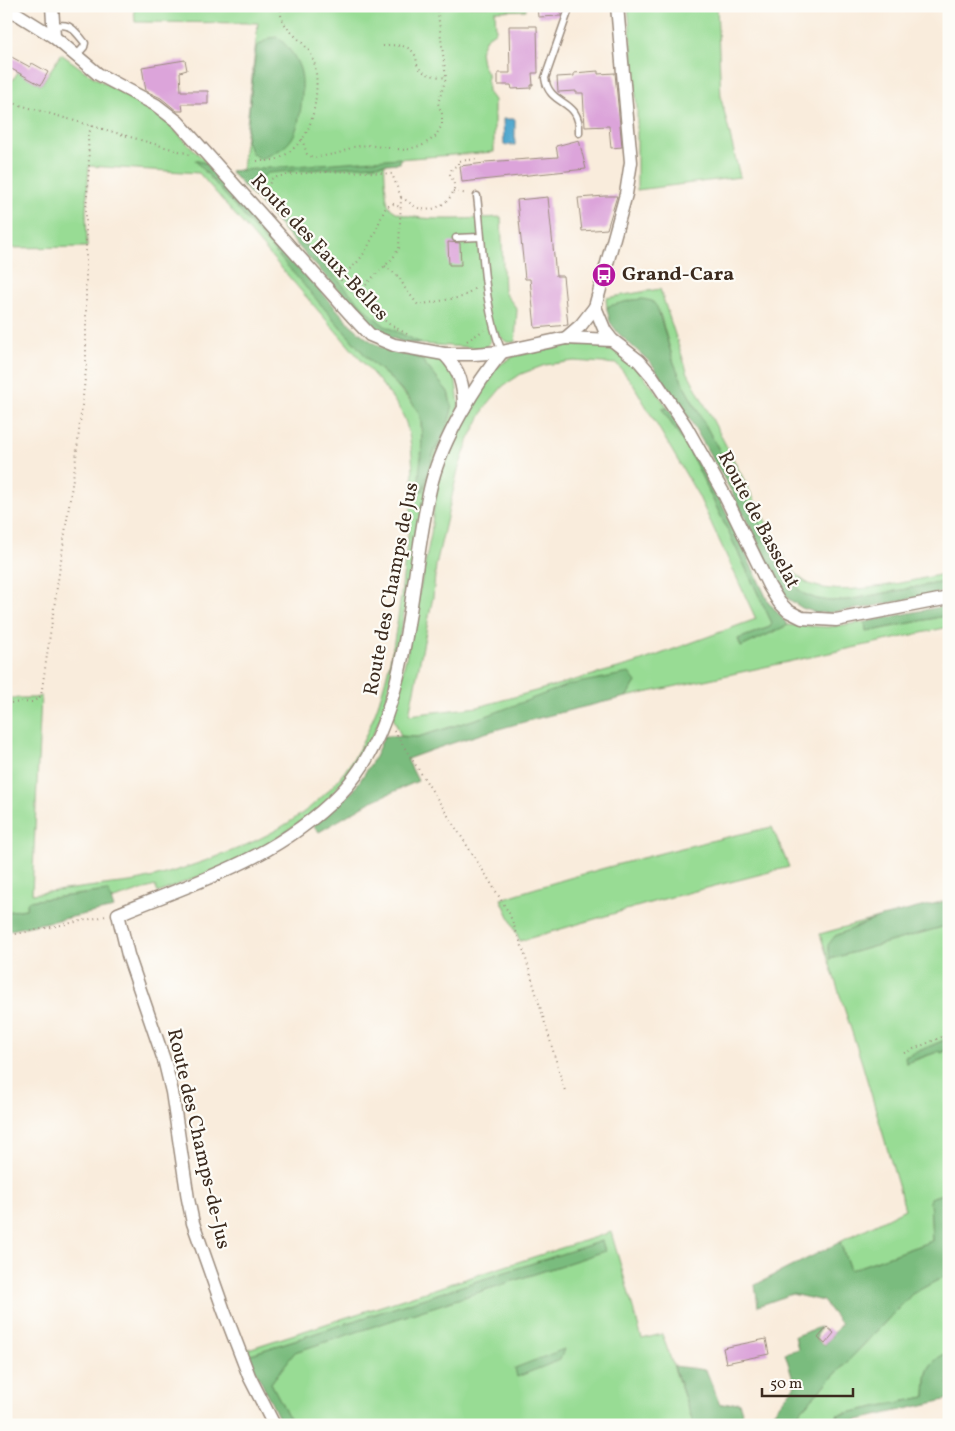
<svg xmlns="http://www.w3.org/2000/svg" width="955" height="1431" font-family="Vollkorn,serif">
  <style>
    .green { fill: #98dc94; stroke: #6a8359; fill-rule: evenodd }
    .forest { fill: #7abc7e; stroke: #5a734e }
    .water { fill: #53a9cf; stroke: #476a76 }
    .building { fill: #dca4da }
    .lines { fill: none; stroke-linecap: round; stroke-linejoin: round }
    .service-casing { stroke: #9a8b7d; stroke-width: 9 }
    .minor-casing { stroke: #9a8b7d; stroke-width: 15 }
    .path { stroke: #9a8b7d; stroke-width: 2; stroke-dasharray: 1 4; stroke-linecap: butt }
    .service { stroke: #fff; stroke-width: 6 }
    .minor { stroke: #fff; stroke-width: 12 }
    .labels { text-anchor: middle; dominant-baseline: central; stroke-width: 4.5; stroke-linejoin: round; paint-order: stroke }
    .street-label { font-size: 20px; fill: #3b2a1e; stroke: #fdfcf7 }
    .poi-label { font-size: 20px; font-weight: bold; fill: #3b2a1e; stroke: #fdfcf7; text-anchor: start }
  </style>
  <rect width="100%" height="100%" fill="#fdfcf7"/>
  <filter id="ink" filterUnits="userSpaceOnUse"><feTurbulence type="fractalNoise" baseFrequency=".02" numOctaves="2"/><feDisplacementMap in="SourceGraphic" scale="10" xChannelSelector="R" yChannelSelector="G"/><feConvolveMatrix kernelMatrix="1 2 1 2 8 2 1 2 1" color-interpolation-filters="sRGB"/></filter>
  <filter id="wash" filterUnits="userSpaceOnUse"><feTurbulence type="fractalNoise" baseFrequency=".0096" numOctaves="4" result="noise"/><feDisplacementMap in="SourceGraphic" scale="20" xChannelSelector="R" yChannelSelector="G"/><feGaussianBlur stdDeviation="1.12" result="paint"/><feColorMatrix in="noise" values="0 0 0 0 0 0 0 0 0 0 0 0 0 0 0 0 0 1.4 0 .05"/><feComposite in="paint" operator="in"/></filter>
  <g filter="url(#wash)">
    <rect width="100%" height="100%" fill="#f9ecdc"/>
    <!-- green -->
    <g class="green">
      <path d="M134 6H526V10L495 11 496 31 486 38 480 51 482 64 487 73 488 92 494 100V152L384 160C385 170 385 199 389 206 400 225 479 218 501 217L504 292 517 309 515 342C507 343 504 342 499 334L490 336 491 340 488 346 481 348 404 343 378 332 230 171 242 170 258 23 135 22Z"/>
      <path d="M628 6H717L721 98 740 177 637 190V109Z"/>
      <path d="M61 54 89 74 150 109 163 118 208 164 196 161 371 362 394 382 418 410 421 421 423 491 434 452 445 431 450 399 448 392 422 360 413 356 439 358 455 374 459 404 456 415 438 449 385 706 364 756 321 807 257 852 158 893 155 886 111 900 108 891 28 901 26 909 6 912V698H35L41 696 32 894C56 891 80 888 104 885 116 883 129 883 141 880 160 876 178 870 196 864 262 842 324 813 359 749 390 691 398 624 405 559 410 517 419 465 406 423 401 408 390 395 380 382L199 173 89 166 86 210 87 247 6 248V90L18 72 41 85Z"/>
      <path d="M660 289 687 371 788 564C795 573 803 583 815 586 850 597 912 580 949 573V581L848 600 830 601 817 599 804 594 798 589 790 579 685 388 674 363 660 314 609 306 607 309 606 298Z"/>
      <path d="M588 344C626 347 647 379 668 408L662 409 691 454 772 623 770 627 738 639 741 647 788 625 828 627 865 622 867 632 949 615V627L626 697 636 682 486 716 418 737 401 736 393 717 394 707 406 658 431 534 436 487 443 464 481 389 498 366 514 356 567 346ZM574 361 617 364 633 384 698 495 756 619 636 663 478 707 409 715 433 597 436 565 458 470 469 439 486 406 503 386 521 374 545 365Z"/>
      <path d="M772 827 789 867 660 900 520 941 501 899C591 870 680 847 772 827Z"/>
      <path d="M878 918 835 936 830 959 949 925V1038L905 1057 907 1063 940 1051 941 1053 949 1049V1192L930 1198 932 1241 850 1270 840 1242 905 1209 862 1063 820 934Z"/>
      <path d="M611 1232 642 1339 662 1334 694 1425H293L271 1383 294 1352 605 1251 602 1241 248 1355 245 1350Z"/>
      <path d="M949 1274V1351C925 1366 926 1370 925 1397L837 1415 839 1425H787L912 1294Z"/>
    </g>
    <!-- forest -->
    <g class="forest">
      <path d="M278 37C288 47 295 55 300 69 305 83 301 130 290 141 283 150 270 155 260 159L252 153 246 141 256 47 269 38Z"/>
      <path d="M400 158V163L267 173 258 182 256 189 267 204 368 312 385 326 421 343C398 343 386 337 368 323L230 171Z"/>
      <path d="M195 160 208 164 350 324 365 337 380 347 397 354 413 356 422 360 448 392 452 409 450 417 445 431 434 452 423 491H418C419 471 424 439 421 421 417 400 387 375 371 362Z"/>
      <path d="M643 299 652 301 657 307 674 363 685 388 790 579 798 589 804 594 817 599 830 601 848 600 949 581V591L864 608 825 613 814 612 802 608 787 598 730 489 689 418 652 364 618 333 610 322 607 309 609 306 632 300Z"/>
      <path d="M668 408 694 450 729 518 768 601 788 625 741 647 738 639 770 627 772 623 691 454 662 409Z"/>
      <path d="M949 605V615L866 632 865 622Z"/>
      <path d="M629 673 636 682 626 697C552 714 478 732 407 759L418 781 370 802 319 832 313 825 354 790 375 757 384 736 418 737 486 716 568 685Z"/>
      <path d="M108 891 114 908 6 931V912L26 909 28 901Z"/>
      <path d="M949 900V925L830 959 828 945 835 936 878 918Z"/>
      <path d="M949 1038V1049L941 1053 940 1051 906 1063 905 1057Z"/>
      <path d="M949 1192V1274L912 1294 787 1425H763L795 1385 785 1353 798 1349 795 1336 820 1327 816 1339 825 1345 841 1324 823 1301 792 1294 758 1306 755 1285 840 1242 850 1270 932 1241 930 1198Z"/>
      <path d="M602 1241 605 1251 295 1352 271 1383 293 1425H282L248 1355Z"/>
      <path d="M564 1349 560 1360 517 1377 515 1368Z"/>
      <path d="M949 1351V1399L845 1423V1425H839L837 1415 925 1397C927 1370 924 1366 949 1351Z"/>
      <path d="M674 1366 706 1370 720 1405 739 1402 746 1425H694Z"/>
    </g>
    <!-- water -->
    <path class="water" d="M503 119H515V145H504Z"/>
    <g id="blocks">
      <!-- building -->
      <g class="building">
        <path d="M537 6H561V16L538 17Z"/>
        <path d="M509 26H537L538 73H532L533 85H531V88L512 89 511 85H498V73H510Z"/>
        <path d="M6 54 30 67 32 63 48 72 41 85 6 66Z"/>
        <path d="M185 60 187 70 180 72 181 91H208V104H182L183 111H177L161 98 146 91 142 67Z"/>
        <path d="M598 71V74L615 73 622 147 611 148 609 126 585 127 583 93H576V91L558 92 557 77 574 76V73Z"/>
        <path d="M579 140 586 169 462 182 460 166 485 163V162L558 157 556 146Z"/>
        <path d="M605 196H617L607 229 582 231 578 198Z"/>
        <path d="M548 197 556 276H563L568 325 535 328 530 279H525L517 200Z"/>
        <path d="M448 242 460 243 461 265H449Z"/>
        <path d="M827 1327 834 1333 825 1344 818 1338Z"/>
        <path d="M766 1339 769 1354 726 1363 723 1348Z"/>
      </g>
    </g>
  </g>
  <g filter="url(#ink)">
    <use href="#blocks" fill-opacity="0" stroke="#9a8b7d" stroke-width="1"/>
    <g class="lines">
      <!-- service casing -->
      <g class="service-casing">
        <g id="service">
          <path d="M567 6 568 12 545 78C549 108 581 97 579 133"/>
          <path d="M54 26C57 26 63 24 67 26 73 27 81 38 85 43L84 47 76 56"/>
          <path d="M477 196C483 245 483 306 502 352"/>
          <path d="M456 238 480 237"/>
        </g>
      </g>
      <!-- minor casing -->
      <g class="minor-casing">
        <g id="minor">
          <path d="M52 6 54 37"/>
          <path d="M617 6 631 162 626 194 595 307 605 331 612 340 639 361 652 376 685 425 725 496 769 586 779 602 788 611 802 618 836 620 949 598"/>
          <path d="M6 7 54 37 98 74 156 105 178 122 352 316 370 335 394 345 444 354H474L502 352 566 338 581 325 595 307"/>
          <path d="M566 338 612 340"/>
          <path d="M444 354C460 370 464 386 464 408"/>
          <path d="M274 1425 249 1376 224 1311 193 1223 188 1199 172 1092 165 1063 128 955 118 914C198 881 276 859 339 795 414 720 407 577 432 481 443 439 475 385 502 352"/>
        </g>
      </g>
      <!-- path -->
      <g class="path">
        <path d="M383 46C395 45 410 43 416 57 417 61 416 65 419 68 425 76 437 76 446 78"/>
        <path d="M6 101 189 154"/>
        <path d="M302 139 307 154 314 158 339 153 353 147 367 145 405 150 423 145 435 137 442 125V114L438 103 446 78 437 6"/>
        <path d="M257 161C265 161 273 161 280 158 288 154 298 145 303 138 316 120 321 77 312 56 304 38 277 29 281 6"/>
        <path d="M453 191 467 194"/>
        <path d="M401 197 392 174C354 170 318 171 280 176L271 179 267 191 271 199 305 241 351 291 389 324 407 334"/>
        <path d="M385 266 399 277 405 288 418 305 462 297 477 287"/>
        <path d="M336 275C365 269 375 229 386 207L393 204 400 207"/>
        <path d="M360 299 367 283 393 258 399 248 401 198C408 200 414 208 422 209 434 212 451 202 454 189 455 183 452 179 450 174L452 168 458 165V161L478 159"/>
        <path d="M467 341 484 330"/>
        <path d="M6 703 33 702 41 696 76 458 86 370V210L89 166 88 136 92 125"/>
        <path d="M394 731 489 880 509 913 523 949 565 1091"/>
        <path d="M6 936 106 916"/>
        <path d="M904 1053 949 1034"/>
      </g>
      <!-- service -->
      <use href="#service" class="service"/>
      <!-- minor -->
      <use href="#minor" class="minor"/>
    </g>
  </g>
  <!-- icons -->
  <defs>
    <g id="bus-disc" transform="scale(1.25)"><circle r="9.5" fill="#b5179e" stroke="#fdfcf7"/><path d="M-5-6H5V4H4V6H2V4H-2V6H-4V4H-5ZM-3.5-4V0h7V-4ZM-3.5 1.2v1.5H-2V1.2ZM2 1.2v1.5H3.5V1.2Z" fill="#fff"/></g>
  </defs>
  <g fill-rule="evenodd">
    <use href="#bus-disc" x="604" y="275"/>
  </g>
  <g class="labels">
    <!-- street labels -->
    <g class="street-label">
      <text transform="translate(319 248) rotate(47)">Route des Eaux-Belles</text>
      <text transform="translate(758 520) rotate(62)">Route de Basselat</text>
      <text transform="translate(392 589) rotate(-79)">Route des Champs de Jus</text>
      <text transform="translate(198 1139) rotate(77)">Route des Champs-de-Jus</text>
    </g>
    <!-- poi labels -->
    <g class="poi-label">
      <text x="622" y="275">Grand-Cara</text>
    </g>
  </g>
  <!-- margin -->
  <rect width="955" height="1431" fill="none" stroke="#fdfcf7" stroke-width="25"/>
  <!-- scale -->
  <path d="M762 1388v8h91v-8" fill="none" stroke="#3b2a1e" stroke-width="2.5"/>
  <text x="770" y="1388" font-size="15" fill="#3b2a1e" stroke="#fdfcf7" stroke-width="4" paint-order="stroke">50 m</text>
</svg>
